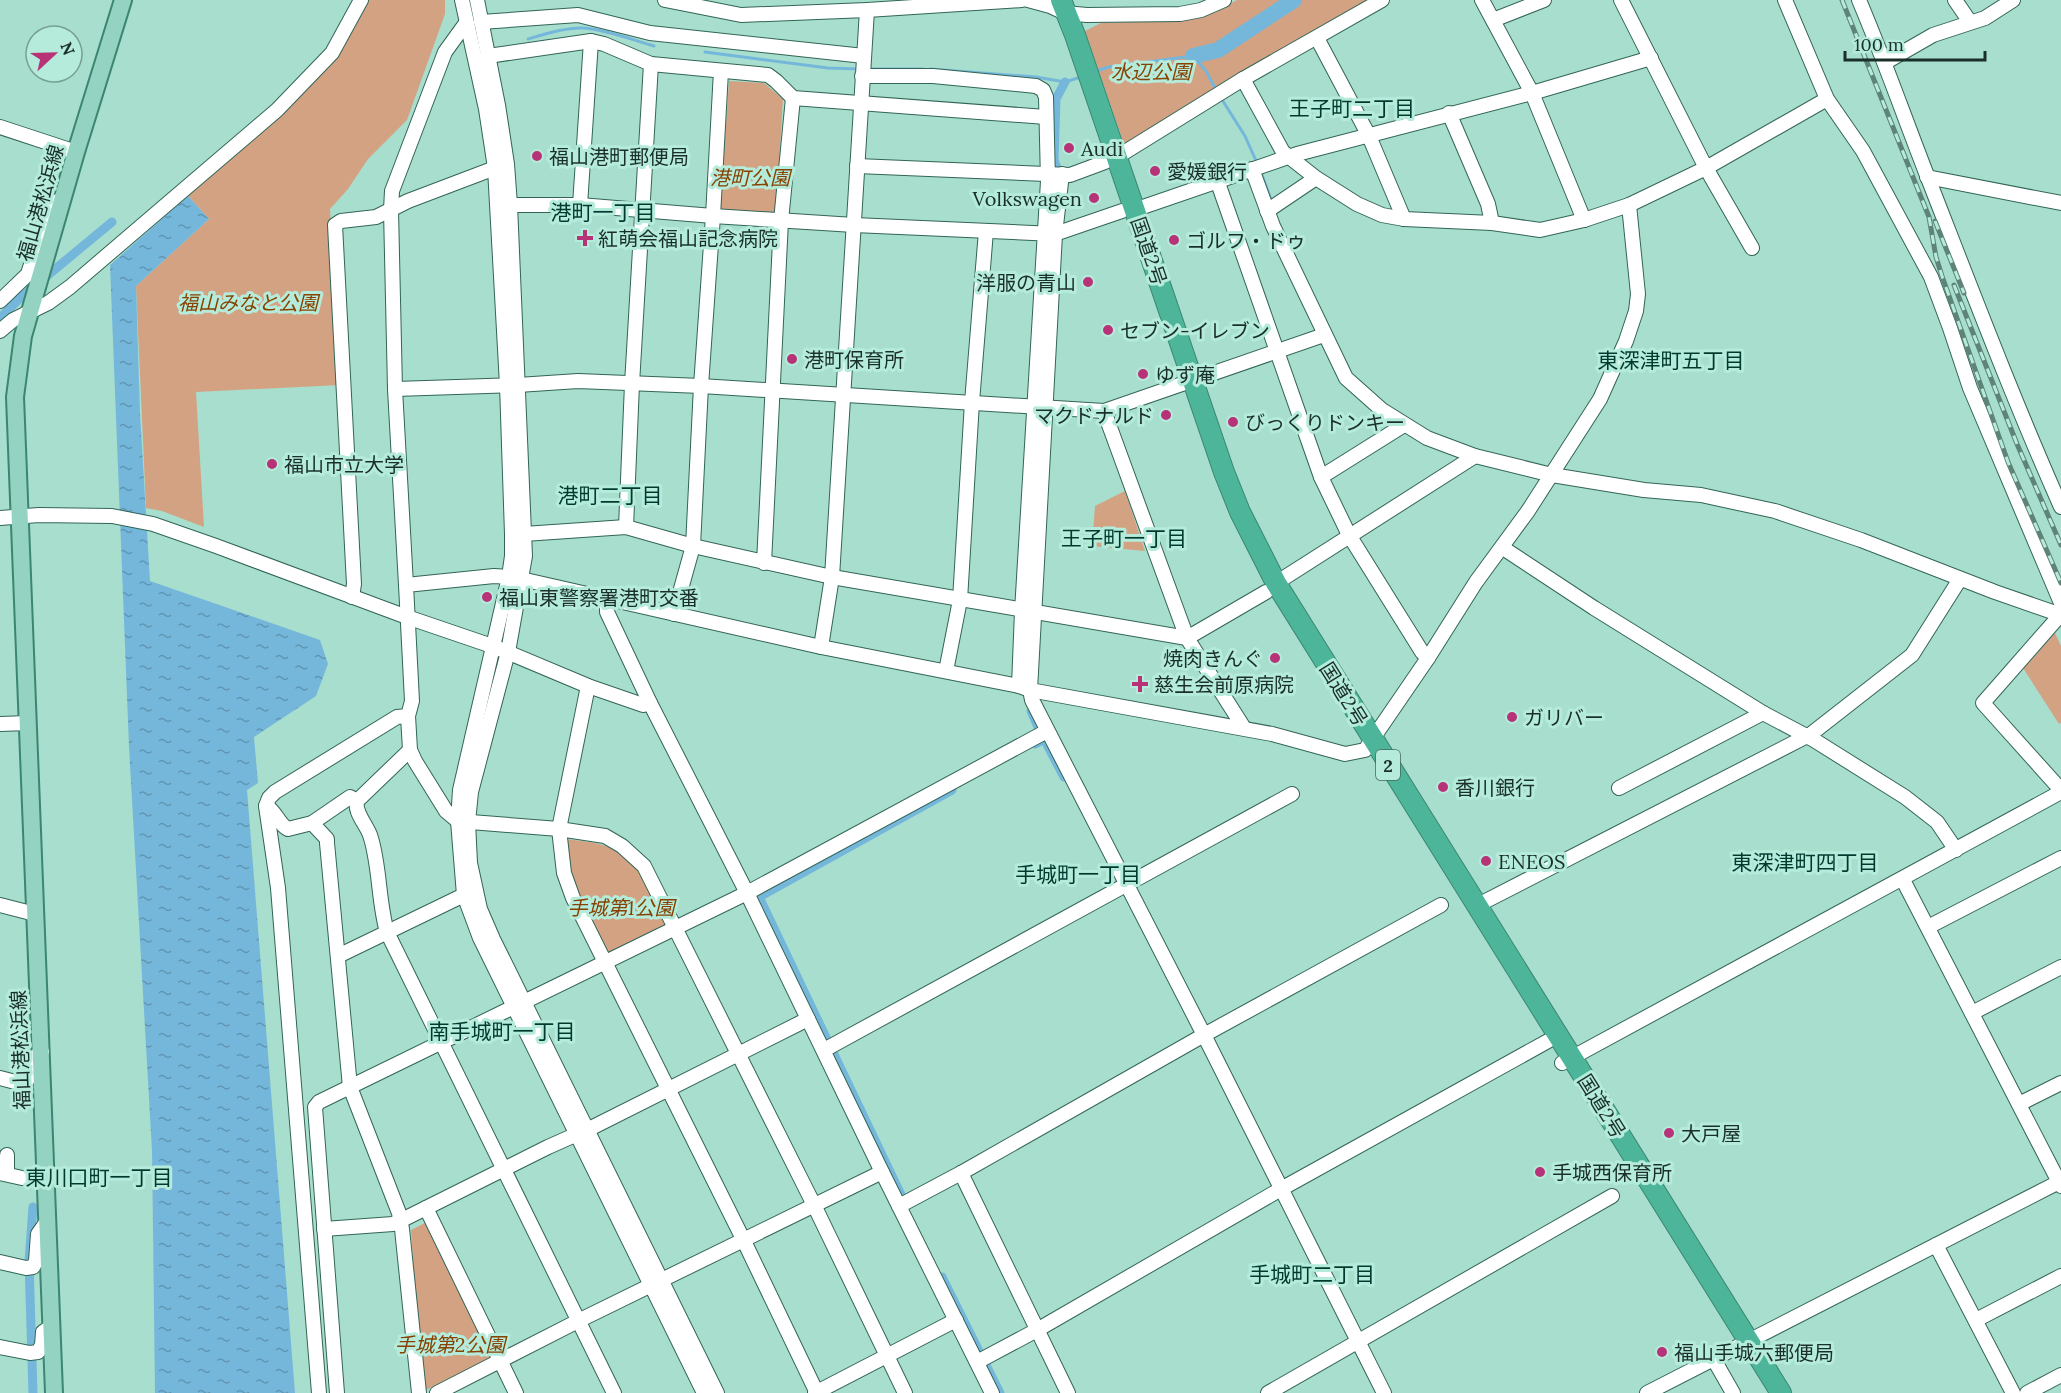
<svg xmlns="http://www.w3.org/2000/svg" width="2061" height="1393" font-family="Lora,'Noto Sans JP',serif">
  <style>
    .park { fill: #d3a283 }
    .water { fill: url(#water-ripples) }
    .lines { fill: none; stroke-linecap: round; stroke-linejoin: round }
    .stream { stroke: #75b7db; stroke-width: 3 }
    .canal { stroke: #75b7db; stroke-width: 9 }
    .river { stroke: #75b7db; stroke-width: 16 }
    .minor-casing { stroke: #326557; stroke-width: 16 }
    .major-casing { stroke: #3b8672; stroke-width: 20 }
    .highway-casing { stroke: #3b8672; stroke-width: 22 }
    .minor { stroke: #fff; stroke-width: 14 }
    .major { stroke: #94d3c2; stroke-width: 16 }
    .highway { stroke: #4db59a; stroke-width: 20 }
    .rail-casing { stroke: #5e8378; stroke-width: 5 }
    .rail { stroke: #b5ebda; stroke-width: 3; stroke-dasharray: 9; stroke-linecap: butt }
    .poi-dot { fill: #b73277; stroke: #b5ebda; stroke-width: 2 }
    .labels { text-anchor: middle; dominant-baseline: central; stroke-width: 6; stroke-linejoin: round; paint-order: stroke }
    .shield { fill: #b5ebda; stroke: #48675e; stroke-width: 1.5 }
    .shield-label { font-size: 18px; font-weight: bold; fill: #1a2f29 }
    .park-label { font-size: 20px; font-style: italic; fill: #874202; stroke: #b5ebda }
    .poi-label { font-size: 20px; fill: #1a2f29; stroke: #b5ebda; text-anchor: start }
    .street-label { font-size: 20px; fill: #1a2f29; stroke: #b5ebda }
    .neighbourhood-label { font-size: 21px; fill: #003a2e; stroke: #b5ebda }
  </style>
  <defs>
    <pattern id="water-ripples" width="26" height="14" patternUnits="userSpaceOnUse" patternTransform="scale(1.5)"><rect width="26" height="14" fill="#75b7db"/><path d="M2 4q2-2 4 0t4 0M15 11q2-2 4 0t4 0" fill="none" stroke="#5f95b2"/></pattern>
  </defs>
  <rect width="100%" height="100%" fill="#a8decd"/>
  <!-- park -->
  <g class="park">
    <path d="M368 0H445V14L407 120 368 159 348 189 330 209 340 385 196 392 204 527 162 511 146 508 136 286 209 219 188 196 315 81 327 67Z"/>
    <path d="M1237 0H1371L1181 109 1124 144 1085 31 1101 23 1188 20 1220 9Z"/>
    <path d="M729 81 764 83 783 99 776 214 720 210Z"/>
    <path d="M1125 491 1145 551 1092 546 1095 506Z"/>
    <path d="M2055 633 2061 646V723L2059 724 2023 668Z"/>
    <path d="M566 839C581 841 597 842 611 848 642 860 654 898 666 926L607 955 572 881Z"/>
    <path d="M425 1223 491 1357 426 1390 417 1327 411 1230Z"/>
  </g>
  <!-- water -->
  <path class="water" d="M188 196 209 219 136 286 140 413 150 581 320 640 328 664 316 696 254 737 258 783 247 790 295 1393H155L152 1151 129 747 110 265Z"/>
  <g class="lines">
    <!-- stream -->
    <g class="stream">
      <path d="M528 39C545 34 567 27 584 28 608 30 632 40 654 46"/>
      <path d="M705 52 828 68 860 69"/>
      <path d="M867 69H923"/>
      <path d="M930 69 1036 77 1065 82 1081 77"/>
      <path d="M1096 71 1109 67 1193 56 1206 71 1216 90"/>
      <path d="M1221 98 1245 136 1257 163"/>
      <path d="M1261 172 1272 202"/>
    </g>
    <!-- canal -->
    <g class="canal">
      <path d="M1056 179 1057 168 1054 160 1056 99 1065 82"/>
      <path d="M0 318 18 300 112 222"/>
      <path d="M1031 711 1038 727"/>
      <path d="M1035 744 1044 739 1064 777"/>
      <path d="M903 1199 759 897 952 790"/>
      <path d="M942 1277 1000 1393"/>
      <path d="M33 1393 29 1261 33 1207"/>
    </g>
    <!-- river -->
    <path class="river" d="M1193 56 1218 50 1294 0"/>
    <!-- minor casing -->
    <g class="minor-casing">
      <g id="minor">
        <path d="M462 0 486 109 495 168 507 385 512 534V556L509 577 460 790 458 821 464 895 480 938 704 1393"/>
        <path d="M477 0 498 105 507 164 510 205 525 556 508 652 471 792 468 822 470 863 480 909 493 939 717 1393"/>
        <path d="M665 0 741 15 867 10 1022 0"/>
        <path d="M1028 0 1050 6 1065 13 1087 15 1180 14 1201 10 1224 0"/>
        <path d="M1482 0 1532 93 1584 220"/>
        <path d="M1621 0 1706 168 1752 248"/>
        <path d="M1785 0 1827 99 1863 151 1931 277 1950 328 1970 388 2061 603"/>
        <path d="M1859 0C1884 59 1905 119 1928 178 1971 288 2013 399 2061 507"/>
        <path d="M1955 0 1970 22"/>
        <path d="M1493 20 1544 0"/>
        <path d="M481 22 578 15 650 33 864 56"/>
        <path d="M1317 38 1369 136 1404 219"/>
        <path d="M488 56 591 41 604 44 651 64 768 75 776 81 793 98 1046 117"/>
        <path d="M1886 62 1933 35 1985 18 2013 0"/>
        <path d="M862 76H933L1036 86 1043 90 1046 97 1048 181 1022 611 1019 686"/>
        <path d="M1243 79 1283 152 1316 178 1357 204 1382 215 1404 219 1492 223 1540 230 1584 220 1629 205 1706 168 1827 99"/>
        <path d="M1449 113 1488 204 1492 223"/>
        <path d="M0 127 76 152"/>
        <path d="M1116 156 1125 152 1243 79 1382 0"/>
        <path d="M857 166 1070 175 1105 162"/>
        <path d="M1252 169 1273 226 1346 378 1382 410 1427 438 1475 456 1552 475 1644 490 1701 495 1775 511 1861 540 1995 592 2061 615"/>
        <path d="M1062 174 1055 234 1030 690 1032 700 1204 1035 1384 1393"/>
        <path d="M1927 177 2061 203"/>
        <path d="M1217 180 1321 477 1349 535 1422 652 1428 658"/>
        <path d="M510 205H580L713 216 854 225 1055 234 1122 211"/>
        <path d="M580 205 591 41"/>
        <path d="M1134 210 1297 154 1532 93 1651 58"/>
        <path d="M1267 211 1316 178"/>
        <path d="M0 301 28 274 50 205 62 199"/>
        <path d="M0 331 13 320 48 303 70 287 277 110 332 53 361 0"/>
        <path d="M395 389 518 385 578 381 701 386 1104 411 1324 335"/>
        <path d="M1104 411 1187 638 1244 728"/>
        <path d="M1321 477 1404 425"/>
        <path d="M0 518 39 515 112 516 153 524 216 546 407 617 495 647 588 686 643 705 650 703"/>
        <path d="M626 527 632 384 651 64"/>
        <path d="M524 534 626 527 693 546 832 577 1187 638 1266 592"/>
        <path d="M1503 548 1594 608 1763 713 1814 740 1905 797 1937 822 1956 850"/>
        <path d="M764 563 781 221 793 98"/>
        <path d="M509 577 494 576 406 585 412 701 408 716 410 750 415 761 446 811 458 821 559 829 605 836 622 846 644 866 814 1205 905 1393"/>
        <path d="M521 579 821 647 1019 686 1030 690 1272 734 1345 754 1365 750 1428 658 1476 582 1528 511 1600 399 1626 341 1636 311 1638 294 1629 205"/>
        <path d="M1276 583 1475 456"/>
        <path d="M406 585 395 389 391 210 392 191 445 52 466 23"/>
        <path d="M352 597 354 584 335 225 341 221 376 217 408 201 495 168"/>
        <path d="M607 598V612L650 703 747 893 882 1172 992 1393"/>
        <path d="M674 614 693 546 701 386 713 216 721 71"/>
        <path d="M2055 621 1983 703 2061 790"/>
        <path d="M821 647 832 577 867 10"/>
        <path d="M946 671 960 600 972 402 986 231"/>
        <path d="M588 686 559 829 564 873 573 898 743 1239 817 1393"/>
        <path d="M0 724 28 723"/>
        <path d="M1619 788 1763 713"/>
        <path d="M357 801C354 812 366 824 370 835 380 864 378 901 387 932L614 1393"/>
        <path d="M266 806C276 811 278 824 288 829L312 823 350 797 357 801 410 750"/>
        <path d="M312 823 327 839V843L350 1087 399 1213 402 1229 419 1393"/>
        <path d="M1903 880 2061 1186"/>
        <path d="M0 905 35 914"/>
        <path d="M1476 906 1811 734 1912 655 1960 579"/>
        <path d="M1928 927 2061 858"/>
        <path d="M338 956 464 895"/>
        <path d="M1972 1013 2061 967"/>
        <path d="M824 1050 1292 794"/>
        <path d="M1562 1063 2061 792"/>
        <path d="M0 1078 19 1083 26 1082 31 1074 33 1058 42 1052"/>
        <path d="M2019 1104 2061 1083"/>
        <path d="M0 1173 22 1178"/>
        <path d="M961 1173 1068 1393"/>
        <path d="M7 1174V1155"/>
        <path d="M899 1206 961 1173 1204 1035 1441 905"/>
        <path d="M426 1208 516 1393"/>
        <path d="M324 1229 393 1224 400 1221 548 1147 593 1127 808 1019"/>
        <path d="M1936 1245 2013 1393"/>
        <path d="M0 1262 26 1268 33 1267 36 1261 38 1234 48 1220"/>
        <path d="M1976 1320 2061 1276"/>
        <path d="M0 1347 30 1353 38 1352 42 1345 43 1332 52 1326"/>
        <path d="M1713 1358 1733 1393"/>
        <path d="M977 1362 1037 1330 1281 1189 1548 1041"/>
        <path d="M319 1393 278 888 266 806 269 798 275 792 397 717 408 716"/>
        <path d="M337 1393 315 1107 319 1102 747 893 1047 731"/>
        <path d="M437 1393 578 1321 882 1172"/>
        <path d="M815 1393 956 1320"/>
        <path d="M1268 1393 1612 1196"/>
        <path d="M1647 1393 2061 1181"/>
        <path d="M2027 1393 2061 1375"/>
      </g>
    </g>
    <!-- major casing -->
    <g class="major-casing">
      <path id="major" d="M54 1393 15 397 23 336 76 152 123 0"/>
    </g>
    <!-- highway casing -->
    <g class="highway-casing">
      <path id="highway" d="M1061 0 1075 35 1224 472 1240 512 1276 583 1781 1393"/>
    </g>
    <!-- minor -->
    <use href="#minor" class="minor"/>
    <!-- major -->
    <use href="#major" class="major"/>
    <!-- highway -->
    <use href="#highway" class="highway"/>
    <!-- rail casing -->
    <g class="rail-casing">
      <g id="rail">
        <path d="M1842 0 1929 217 1936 257 1942 276 2008 462 2061 583"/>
        <path d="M1935 221 1964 293"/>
        <path d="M1954 285 2017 444 2061 545"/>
      </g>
    </g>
    <!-- rail -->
    <use href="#rail" class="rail"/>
  </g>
  <!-- markers -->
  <g class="poi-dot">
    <circle cx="1069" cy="148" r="6"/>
    <circle cx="537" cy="156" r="6"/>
    <circle cx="1155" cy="171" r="6"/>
    <circle cx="1094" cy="198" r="6"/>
    <path d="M582 229h6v6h6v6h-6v6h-6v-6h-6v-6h6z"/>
    <circle cx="1174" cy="240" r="6"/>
    <circle cx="1088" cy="282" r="6"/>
    <circle cx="1108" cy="330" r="6"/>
    <circle cx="792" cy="359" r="6"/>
    <circle cx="1143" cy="374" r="6"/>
    <circle cx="1166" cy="415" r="6"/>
    <circle cx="1233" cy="422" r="6"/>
    <circle cx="272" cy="464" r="6"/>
    <circle cx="487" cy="597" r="6"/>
    <circle cx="1275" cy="658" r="6"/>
    <path d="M1137 675h6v6h6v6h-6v6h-6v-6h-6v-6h6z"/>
    <circle cx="1512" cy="717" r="6"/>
    <circle cx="1443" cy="787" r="6"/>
    <circle cx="1486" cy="861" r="6"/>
    <circle cx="1669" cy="1133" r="6"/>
    <circle cx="1540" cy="1172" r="6"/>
    <circle cx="1662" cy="1352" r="6"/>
  </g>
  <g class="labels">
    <!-- shield labels -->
    <rect class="shield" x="1376" y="750" width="24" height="30" rx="4.5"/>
    <g class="shield-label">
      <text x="1388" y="765">2</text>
    </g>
    <!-- park labels -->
    <g class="park-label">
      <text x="1151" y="71">水辺公園</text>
      <text x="750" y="177">港町公園</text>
      <text x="248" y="302">福山みなと公園</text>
      <text x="621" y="907">手城第1公園</text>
      <text x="450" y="1344">手城第2公園</text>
    </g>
    <!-- poi labels -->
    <g class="poi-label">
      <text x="1081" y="148">Audi</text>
      <text x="549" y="156">福山港町郵便局</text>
      <text x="1167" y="171">愛媛銀行</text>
      <text x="1082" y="198" text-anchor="end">Volkswagen</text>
      <text x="598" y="238">紅萌会福山記念病院</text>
      <text x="1186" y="240">ゴルフ・ドゥ</text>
      <text x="1076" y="282" text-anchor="end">洋服の青山</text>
      <text x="1120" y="330">セブン-イレブン</text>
      <text x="804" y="359">港町保育所</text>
      <text x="1155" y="374">ゆず庵</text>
      <text x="1154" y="415" text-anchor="end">マクドナルド</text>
      <text x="1245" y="422">びっくりドンキー</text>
      <text x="284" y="464">福山市立大学</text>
      <text x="499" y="597">福山東警察署港町交番</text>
      <text x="1263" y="658" text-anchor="end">焼肉きんぐ</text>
      <text x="1154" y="684">慈生会前原病院</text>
      <text x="1524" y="717">ガリバー</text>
      <text x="1455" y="787">香川銀行</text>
      <text x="1498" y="861">ENEOS</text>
      <text x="1681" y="1133">大戸屋</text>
      <text x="1552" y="1172">手城西保育所</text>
      <text x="1674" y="1352">福山手城六郵便局</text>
    </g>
    <!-- street labels -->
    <g class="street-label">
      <text transform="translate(40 203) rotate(-74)">福山港松浜線</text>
      <text transform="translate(1149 251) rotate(71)">国道2号</text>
      <text transform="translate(1344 694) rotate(58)">国道2号</text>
      <text transform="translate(20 1050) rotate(-92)">福山港松浜線</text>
      <text transform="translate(1602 1106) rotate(58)">国道2号</text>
    </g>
    <!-- neighbourhood labels -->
    <g class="neighbourhood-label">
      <text x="1352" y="108">王子町二丁目</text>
      <text x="603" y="212">港町一丁目</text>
      <text x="1671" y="360">東深津町五丁目</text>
      <text x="610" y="495">港町二丁目</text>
      <text x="1124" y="538">王子町一丁目</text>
      <text x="1805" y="862">東深津町四丁目</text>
      <text x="1078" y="874">手城町一丁目</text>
      <text x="502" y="1031">南手城町一丁目</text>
      <text x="99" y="1177">東川口町一丁目</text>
      <text x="1312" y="1274">手城町二丁目</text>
    </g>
  </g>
  <!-- north arrow -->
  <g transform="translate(54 54) rotate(68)"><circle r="28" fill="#b5ebda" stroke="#77a093" stroke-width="1.5"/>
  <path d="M0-4.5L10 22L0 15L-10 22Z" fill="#b73277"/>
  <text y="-9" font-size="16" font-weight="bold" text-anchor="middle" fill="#1a2f29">N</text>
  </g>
  <!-- scale -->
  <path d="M1845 51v9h140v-9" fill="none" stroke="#1a2f29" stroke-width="3"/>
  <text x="1854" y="51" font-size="18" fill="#1a2f29" stroke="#b5ebda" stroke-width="4.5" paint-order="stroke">100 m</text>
</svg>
